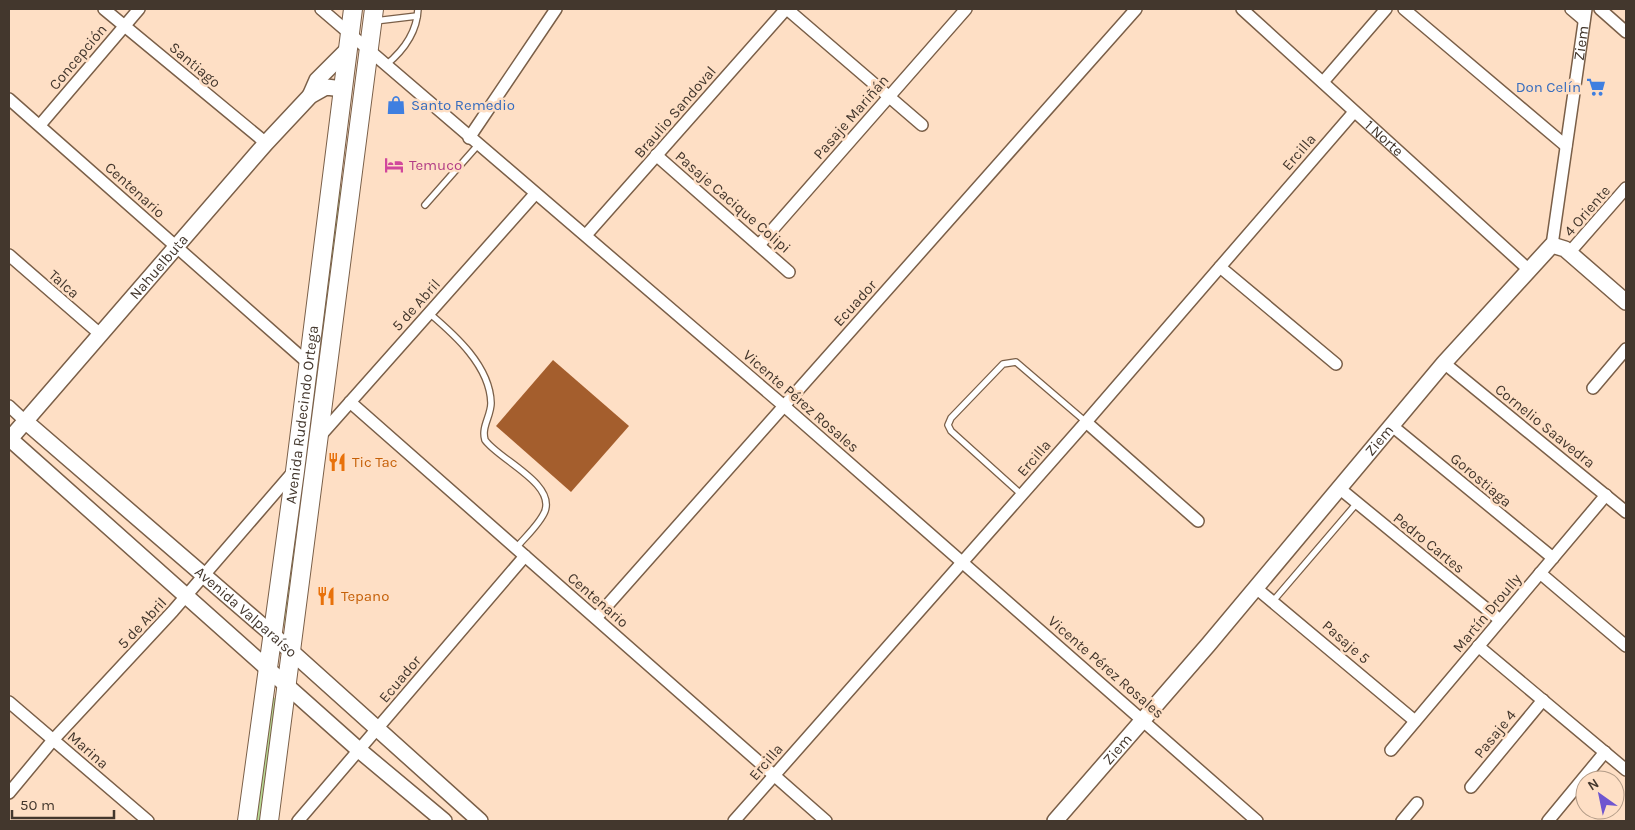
<svg xmlns="http://www.w3.org/2000/svg" width="1635" height="830" font-family="Karla,sans-serif">
  <style>
    .green { fill: #b6da93 }
    .building { fill: #a45e2d }
    .lines { fill: none; stroke-linecap: round; stroke-linejoin: round }
    .lane-casing { stroke: #7a5f48; stroke-width: 8 }
    .street-casing { stroke: #7a5f48; stroke-width: 14 }
    .secondary-casing { stroke: #7a5f48; stroke-width: 18 }
    .primary-casing { stroke: #7a5f48; stroke-width: 20 }
    .lane { stroke: #fff; stroke-width: 5.5 }
    .street { stroke: #fff; stroke-width: 11 }
    .secondary { stroke: #fff; stroke-width: 15 }
    .primary { stroke: #fff; stroke-width: 18 }
    .labels { text-anchor: middle; dominant-baseline: central; stroke-width: 5; stroke-linejoin: round; paint-order: stroke }
    .street-label { font-size: 15px; fill: #43372d; stroke: #fedfc5 }
    .shop-label { font-size: 15px; fill: #366cbe; stroke: #fedfc5; text-anchor: end }
    .hotel-label { font-size: 15px; fill: #b23c85; stroke: #fedfc5; text-anchor: start }
    .food-label { font-size: 15px; fill: #c56008; stroke: #fedfc5; text-anchor: start }
  </style>
  <rect width="100%" height="100%" fill="#fedfc5"/>
  <!-- green -->
  <g class="green">
    <path d="M339 187 344 192 312 439 284 626 279 622Z"/>
    <path d="M271 695 277 700 263 821H255Z"/>
  </g>
  <!-- building -->
  <path class="building" d="M553 360 629 426 571 492 496 426Z"/>
  <g class="lines">
    <!-- lane casing -->
    <g class="lane-casing">
      <g id="lane">
        <path d="M375 21 417 16"/>
        <path d="M386 65C403 51 417 32 418 9"/>
        <path d="M425 205 478 145"/>
        <path d="M429 313C455 335 490 366 491 403 491 416 481 427 485 440 498 459 555 483 545 511 540 524 525 537 516 548"/>
        <path d="M1022 495 951 431 948 425 951 418 1003 364 1016 362 1086 422"/>
        <path d="M1274 600 1357 503"/>
      </g>
    </g>
    <!-- street casing -->
    <g class="street-casing">
      <g id="street">
        <path d="M104 9 266 143"/>
        <path d="M321 9 784 406 1257 821"/>
        <path d="M787 9 922 125"/>
        <path id="s1" d="M1242 9 1528 269"/>
        <path d="M1404 9 1566 146"/>
        <path d="M1571 9 1584 20"/>
        <path d="M1600 9 1626 32"/>
        <path d="M1323 82 1386 9"/>
        <path d="M9 99 308 363"/>
        <path d="M40 125 139 9"/>
        <path d="M469 138 556 9"/>
        <path d="M656 155 789 272"/>
        <path d="M586 235 786 9"/>
        <path d="M759 245 966 9"/>
        <path id="s2" d="M1552 245 1586 9"/>
        <path d="M1569 253 1626 188"/>
        <path d="M9 255 100 334"/>
        <path d="M1220 267 1336 364"/>
        <path d="M1444 363 1626 512"/>
        <path d="M1593 388 1626 349"/>
        <path d="M350 402 826 821"/>
        <path d="M9 406 25 421"/>
        <path d="M1086 422 1198 521"/>
        <path d="M1391 425 1553 558"/>
        <path d="M320 436 535 194"/>
        <path d="M1339 488 1500 620"/>
        <path d="M1540 573 1626 646"/>
        <path d="M1256 588 1415 721"/>
        <path d="M596 618 1136 9"/>
        <path d="M1478 646 1626 770"/>
        <path d="M9 702 148 821"/>
        <path d="M1391 750 1606 495"/>
        <path d="M1471 787 1543 700"/>
        <path d="M9 793 53 740 173 611 293 472"/>
        <path d="M298 821 525 556"/>
        <path d="M734 821 1086 422 1354 112"/>
        <path d="M1402 821 1417 803"/>
        <path d="M1548 821 1605 752"/>
      </g>
    </g>
    <!-- secondary casing -->
    <g class="secondary-casing">
      <g id="secondary">
        <path d="M310 96 317 80 348 49"/>
        <path id="s3" d="M25 421 273 635 480 821"/>
        <path d="M10 439 359 750 444 821"/>
        <path id="s4" d="M9 440 266 143 310 96 326 87 343 89"/>
        <path id="s5" d="M1055 821 1208 645 1444 363 1552 245 1565 249 1626 302"/>
      </g>
    </g>
    <!-- primary casing -->
    <g class="primary-casing">
      <g id="primary">
        <path id="s6" d="M247 821 295 471 353 9"/>
        <path d="M269 821 374 9"/>
      </g>
    </g>
    <!-- lane -->
    <use href="#lane" class="lane"/>
    <!-- street -->
    <use href="#street" class="street"/>
    <!-- secondary -->
    <use href="#secondary" class="secondary"/>
    <!-- primary -->
    <use href="#primary" class="primary"/>
  </g>
  <!-- icons -->
  <defs>
    <g id="supermarket-bare" transform="scale(1.5)"><path d="M-6-5.5h2.5l.6 2H6L4.5 2H-2.5L-4.4-4H-6ZM-1.5 3.2a1.3 1.3 0 1 0 .1 0ZM3 3.2a1.3 1.3 0 1 0 .1 0Z" fill="#3f7fe0" stroke="#fedfc5" stroke-width="2.5" paint-order="stroke"/></g>
    <g id="shop-bare" transform="scale(1.5)"><path d="M-5-2.5h2.3a2.7 3.5 0 0 1 5.4 0H5L5.5 6h-11ZM-1.5-2.5h3a1.5 2.3 0 0 0-3 0Z" fill="#3f7fe0" stroke="#fedfc5" stroke-width="2.5" paint-order="stroke"/></g>
    <g id="hotel-bare" transform="scale(1.5)"><path d="M-6-4.5h1.5V1H6V5H4.5V3h-9V5H-6ZM-4 0a1.8 1.8 0 1 1 3.6 0ZM.5 0V-2.5h3Q6-2.5 6 0Z" fill="#d1479c" stroke="#fedfc5" stroke-width="2.5" paint-order="stroke"/></g>
    <g id="restaurant-bare" transform="scale(1.5)"><path d="M-5-6h1v4h1v-4h1v4h1v-4h1v5L-1.5 .5V6h-2V.5L-5-1ZM5-6V6H3V1.5H1.5Q1.5-4 5-6Z" fill="#e8710a" stroke="#fedfc5" stroke-width="2.5" paint-order="stroke"/></g>
  </defs>
  <g fill-rule="evenodd">
    <use href="#supermarket-bare" x="1596" y="87"/>
    <use href="#shop-bare" x="396" y="105"/>
    <use href="#hotel-bare" x="394" y="165"/>
    <use href="#restaurant-bare" x="337" y="462"/>
    <use href="#restaurant-bare" x="326" y="596"/>
  </g>
  <g class="labels">
    <!-- street labels -->
    <g class="street-label">
      <text stroke="none"><textPath href="#s2" startOffset="204">Ziem</textPath></text>
      <text transform="translate(78 57) rotate(-50)">Concepción</text>
      <text transform="translate(195 65) rotate(40)">Santiago</text>
      <text transform="translate(675 112) rotate(-49)">Braulio Sandoval</text>
      <text transform="translate(851 117) rotate(-49)">Pasaje Mariñán</text>
      <text stroke="none"><textPath href="#s1" startOffset="192">1 Norte</textPath></text>
      <text transform="translate(1299 152) rotate(-49)">Ercilla</text>
      <text transform="translate(135 190) rotate(42)">Centenario</text>
      <text transform="translate(733 202) rotate(41)">Pasaje Cacique Colipi</text>
      <text transform="translate(1587 211) rotate(-49)">4 Oriente</text>
      <text stroke="none"><textPath href="#s4" startOffset="229">Nahuelbuta</textPath></text>
      <text transform="translate(64 284) rotate(41)">Talca</text>
      <text transform="translate(855 303) rotate(-48)">Ecuador</text>
      <text transform="translate(416 305) rotate(-48)">5 de Abril</text>
      <text transform="translate(801 401) rotate(41)">Vicente Pérez Rosales</text>
      <text stroke="none"><textPath href="#s6" startOffset="410">Avenida Rudecindo Ortega</textPath></text>
      <text transform="translate(1545 426) rotate(39)">Cornelio Saavedra</text>
      <text stroke="none"><textPath href="#s5" startOffset="500">Ziem</textPath></text>
      <text transform="translate(1034 458) rotate(-49)">Ercilla</text>
      <text transform="translate(1481 480) rotate(40)">Gorostiaga</text>
      <text transform="translate(1429 543) rotate(39)">Pedro Cartes</text>
      <text transform="translate(598 600) rotate(41)">Centenario</text>
      <text stroke="none"><textPath href="#s3" startOffset="292">Avenida Valparaíso</textPath></text>
      <text transform="translate(1487 613) rotate(-50)">Martín Droully</text>
      <text transform="translate(142 623) rotate(-47)">5 de Abril</text>
      <text transform="translate(1346 642) rotate(41)">Pasaje 5</text>
      <text transform="translate(1106 667) rotate(41)">Vicente Pérez Rosales</text>
      <text transform="translate(400 679) rotate(-50)">Ecuador</text>
      <text transform="translate(1495 734) rotate(-51)">Pasaje 4</text>
      <text transform="translate(88 750) rotate(41)">Marina</text>
      <text stroke="none"><textPath href="#s5" startOffset="95">Ziem</textPath></text>
      <text transform="translate(766 762) rotate(-49)">Ercilla</text>
    </g>
    <!-- shop labels -->
    <g class="shop-label">
      <text x="1581" y="87">Don Celín</text>
      <text x="411" y="105" text-anchor="start">Santo Remedio</text>
    </g>
    <!-- hotel labels -->
    <g class="hotel-label">
      <text x="409" y="165">Temuco</text>
    </g>
    <!-- food labels -->
    <g class="food-label">
      <text x="352" y="462">Tic Tac</text>
      <text x="341" y="596">Tepano</text>
    </g>
  </g>
  <!-- border -->
  <rect width="1635" height="830" fill="none" stroke="#43372d" stroke-width="20"/>
  <!-- north arrow -->
  <g transform="translate(1600 795) rotate(327)"><circle r="24" fill="#fedfc5" stroke="#b39c88"/>
  <path d="M0-4L9 19L0 12L-9 19Z" fill="#6f56d0"/>
  <text y="-8" font-size="14" font-weight="bold" text-anchor="middle" fill="#43372d">N</text>
  </g>
  <!-- scale -->
  <path d="M12 810v8h102v-8" fill="none" stroke="#43372d" stroke-width="2.5"/>
  <text x="20" y="810" font-size="15" fill="#43372d" stroke="#fedfc5" stroke-width="4" paint-order="stroke">50 m</text>
</svg>
